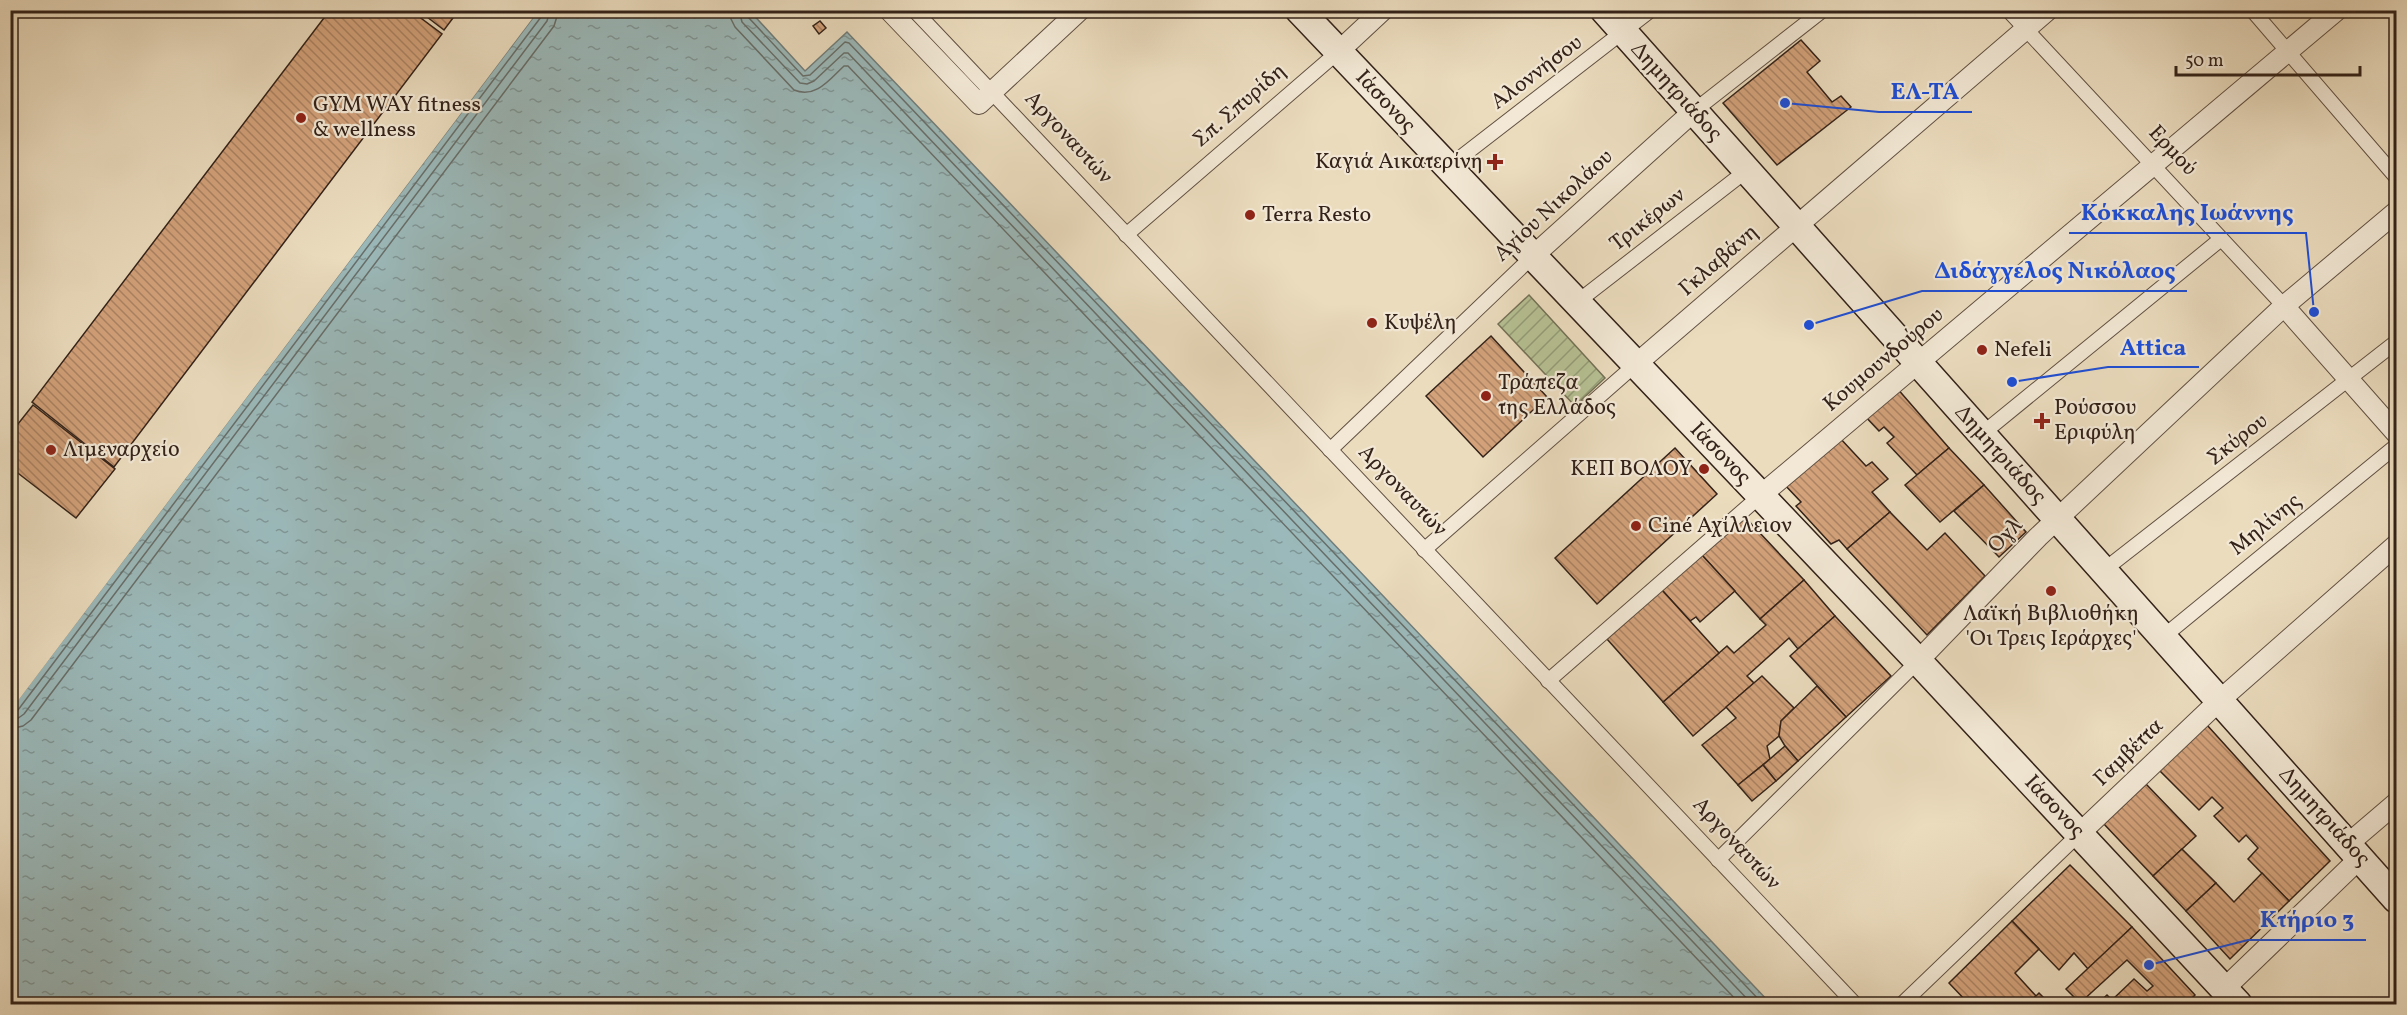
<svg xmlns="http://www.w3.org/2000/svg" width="2407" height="1015" font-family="Vollkorn,serif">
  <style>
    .garden { fill: url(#garden-furrows); stroke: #747156; stroke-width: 1.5 }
    .water { fill: url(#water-ripples); stroke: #717d7a; stroke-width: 1.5 }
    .pier { fill: #ebdcbe }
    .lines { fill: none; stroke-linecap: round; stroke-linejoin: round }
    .shore { stroke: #676e6a; stroke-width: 1.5 }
    .building { fill: url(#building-back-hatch); stroke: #332219; stroke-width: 1.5 }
    .pedestrian-casing { stroke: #615042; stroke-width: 16 }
    .minor-casing { stroke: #615042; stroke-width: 22 }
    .secondary-casing { stroke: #332219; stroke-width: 30 }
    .pedestrian { stroke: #f2e8d5; stroke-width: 14 }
    .minor { stroke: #f2e8d5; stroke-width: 20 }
    .secondary { stroke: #f2e8d5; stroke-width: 27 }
    .poi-dot { fill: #8f2418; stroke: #f2e8d5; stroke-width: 2 }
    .labels { text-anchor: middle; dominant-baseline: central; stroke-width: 4.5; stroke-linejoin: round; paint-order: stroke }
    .street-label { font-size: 22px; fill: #332219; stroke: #f2e8d5 }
    .poi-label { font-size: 22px; fill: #332219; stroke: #f2e8d5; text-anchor: start }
    .leader { fill: none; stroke: #1d4ed8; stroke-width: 2 }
    .callout-dot { fill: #1d4ed8; stroke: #f2e8d5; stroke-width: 2 }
    .callout-label { font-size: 24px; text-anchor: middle; font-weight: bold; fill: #1d4ed8; stroke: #f2e8d5; stroke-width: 4.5; stroke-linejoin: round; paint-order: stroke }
  </style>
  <defs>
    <pattern id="garden-furrows" width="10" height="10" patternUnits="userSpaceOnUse" patternTransform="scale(1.5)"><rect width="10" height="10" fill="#b6c093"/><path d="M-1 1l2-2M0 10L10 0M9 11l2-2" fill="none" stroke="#959c77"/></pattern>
    <pattern id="water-ripples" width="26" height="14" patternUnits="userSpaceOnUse" patternTransform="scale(1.5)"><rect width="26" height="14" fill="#9bb9ba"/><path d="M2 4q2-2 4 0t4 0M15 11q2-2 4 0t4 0" fill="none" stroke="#7f9696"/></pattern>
    <pattern id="building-back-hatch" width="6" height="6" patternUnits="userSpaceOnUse" patternTransform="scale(1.5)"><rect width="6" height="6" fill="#d3a27b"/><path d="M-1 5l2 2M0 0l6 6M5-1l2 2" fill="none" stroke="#ac8464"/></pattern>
  </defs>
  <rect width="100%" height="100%" fill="#ebdcbe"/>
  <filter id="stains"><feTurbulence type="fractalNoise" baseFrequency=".00333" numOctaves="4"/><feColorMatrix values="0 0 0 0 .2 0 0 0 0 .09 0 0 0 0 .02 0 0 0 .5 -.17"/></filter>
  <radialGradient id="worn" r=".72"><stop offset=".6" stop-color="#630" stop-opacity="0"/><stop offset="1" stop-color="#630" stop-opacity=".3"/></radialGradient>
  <!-- garden -->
  <path class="garden" d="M1529 295 1605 378 1575 406 1498 324Z"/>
  <!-- water -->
  <path class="water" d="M538 11H750L805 71 847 32 1771 1004H11L10 710Z"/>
  <!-- pier -->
  <path class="pier" d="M535 10 538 11 11 710 10 705Z"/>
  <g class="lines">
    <!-- shore -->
    <g class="shore">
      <path d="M730 10 731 19 735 27 794 90C816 99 830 79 844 66H848L1740 1004"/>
      <path d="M739 10 742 22 800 83 807 84 814 81 844 53H848L1752 1004"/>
      <path d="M746 10 748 17 803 76 810 75 845 42 849 43 1763 1004"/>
      <path d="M10 712 18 710 541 17 543 10"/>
      <path d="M10 720 17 719 24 714 547 21 550 10"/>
      <path d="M10 729 23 726 31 720 554 26 559 10"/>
    </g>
  </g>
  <!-- building -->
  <g class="building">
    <path d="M330 10H410L442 34 114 467 32 402Z"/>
    <path d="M418 10H459L444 30Z"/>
    <path d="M820 21 826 28 819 34 813 26Z"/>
    <path d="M1801 40 1820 61 1807 72 1832 102 1841 96 1851 107 1777 165 1723 103Z"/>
    <path d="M1491 336 1547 397 1483 457 1426 396Z"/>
    <path d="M1896 387 1949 448 1917 475 1887 443 1894 437 1884 427 1879 431 1863 414Z"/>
    <path d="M33 405 115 469 76 518 10 467V434Z"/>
    <path d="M1839 437 1866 466 1872 462 1888 479 1872 492 1890 512 1847 549 1839 540 1831 544 1796 506 1801 502 1784 484Z"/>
    <path d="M1675 448 1717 494 1597 604 1555 558Z"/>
    <path d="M1949 448 1984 485 1940 522 1905 485Z"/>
    <path d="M1984 485 2026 532 1999 557 1954 511Z"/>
    <path d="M1890 512 1927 550 1945 533 1985 576 1927 635 1847 549Z"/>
    <path d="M1743 515 1804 580 1760 619 1701 554Z"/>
    <path d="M1701 554 1735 591 1700 622 1696 617 1690 621 1662 590Z"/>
    <path d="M1804 580 1835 616 1798 649 1789 638 1747 676 1754 683 1693 736 1663 702 1727 646 1734 653 1766 625 1760 619Z"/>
    <path d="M1662 590 1719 653 1663 702 1607 639Z"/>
    <path d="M1835 616 1891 676 1846 717 1790 656Z"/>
    <path d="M1762 676 1794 708 1781 721 1779 736 1767 746 1770 759 1738 785 1702 745 1736 718 1726 707Z"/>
    <path d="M1817 686 1846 717 1798 761 1785 746 1779 736 1781 721Z"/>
    <path d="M2207 725 2330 861 2289 901 2248 859 2258 848 2246 835 2239 842 2214 816 2223 808 2212 797 2199 810 2159 770Z"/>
    <path d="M1785 746 1798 761 1776 781 1763 765Z"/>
    <path d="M1763 765 1776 781 1752 801 1738 785Z"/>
    <path d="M2146 784 2196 836 2153 876 2104 824Z"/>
    <path d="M2182 849 2216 883 2186 911 2153 876Z"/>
    <path d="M2070 865 2132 927 2088 969 2074 953 2059 970 2012 921Z"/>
    <path d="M2262 873 2289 901 2230 959 2186 911 2216 883 2234 902Z"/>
    <path d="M2012 921 2039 949 2015 973 2036 996 2027 1004H1969L1949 983Z"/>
    <path d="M2132 927 2195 995 2186 1004H2097L2107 995 2112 1000 2134 979 2147 991 2153 986 2127 960 2080 1003 2066 989Z"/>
    <path d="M2039 993 2050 1004H2027L2036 996Z"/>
  </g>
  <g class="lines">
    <!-- pedestrian casing -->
    <g class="pedestrian-casing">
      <g id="pedestrian">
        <path d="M914 10 1855 1004"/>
        <path d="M2008 10 2284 306"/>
        <path d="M2252 10 2396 177"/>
        <path d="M1694 111 1823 10"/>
        <path d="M1447 168 1651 10"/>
        <path d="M1126 235 1338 52"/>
        <path d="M1576 303 1746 171"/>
        <path d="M1982 434 2221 239"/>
        <path d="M1330 450 1532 257"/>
        <path d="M1424 550 1635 365"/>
        <path d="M2104 570 2396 342"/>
        <path d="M2163 637 2396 446"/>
        <path d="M1548 681 1760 496"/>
        <path d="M1718 860 1918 661"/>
        <path d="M1902 1004 2079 834"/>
      </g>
    </g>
    <!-- minor casing -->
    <g class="minor-casing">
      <g id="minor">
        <path d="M889 10 979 104 1080 10"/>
        <path d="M1338 52 1383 10"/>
        <path d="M1532 257 1694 111"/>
        <path d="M2284 306 2396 433"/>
        <path d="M1635 365 2048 10"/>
        <path d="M1760 496 2337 10"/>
        <path d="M1918 661 2038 537 2284 306 2396 212"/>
        <path d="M2079 834 2220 700 2396 545"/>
        <path d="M2348 844 2396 803"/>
        <path d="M2224 989 2360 858"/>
      </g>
    </g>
    <!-- secondary casing -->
    <g class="secondary-casing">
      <g id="secondary">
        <path d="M1299 10 1918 661 2238 1004"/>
        <path d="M1604 10 2396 899"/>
      </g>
    </g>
    <!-- pedestrian -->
    <use href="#pedestrian" class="pedestrian"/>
    <!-- minor -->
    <use href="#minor" class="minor"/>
    <!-- secondary -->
    <use href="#secondary" class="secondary"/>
  </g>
  <!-- markers -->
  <g class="poi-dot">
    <circle cx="301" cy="118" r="6"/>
    <path d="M1492 153h6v6h6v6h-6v6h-6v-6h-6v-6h6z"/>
    <circle cx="1250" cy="215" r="6"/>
    <circle cx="1372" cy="323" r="6"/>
    <circle cx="1982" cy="350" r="6"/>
    <circle cx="1486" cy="396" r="6"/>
    <path d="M2039 412h6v6h6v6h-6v6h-6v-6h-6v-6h6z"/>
    <circle cx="51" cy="450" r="6"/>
    <circle cx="1704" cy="469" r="6"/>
    <circle cx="1636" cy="526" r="6"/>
    <circle cx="2051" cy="591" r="6"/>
  </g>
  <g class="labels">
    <!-- street labels -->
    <g class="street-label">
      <text transform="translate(1537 73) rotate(-37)">Αλοννήσου</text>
      <text transform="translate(1676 92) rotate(48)">Δημητριάδος</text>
      <text transform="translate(1385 102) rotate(47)">Ιάσονος</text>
      <text transform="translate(1240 106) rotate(-41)">Σπ. Σπυρίδη</text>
      <text transform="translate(1068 138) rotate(47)">Αργοναυτών</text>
      <text transform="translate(2172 151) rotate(47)">Ερμού</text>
      <text transform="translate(1554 206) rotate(-43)">Αγίου Νικολάου</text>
      <text transform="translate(1648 220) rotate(-38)">Τρικέρων</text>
      <text transform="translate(1719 261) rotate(-41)">Γκλαβάνη</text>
      <text transform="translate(1884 360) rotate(-40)">Κουμουνδούρου</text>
      <text transform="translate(2238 440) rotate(-38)">Σκύρου</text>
      <text transform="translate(1720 454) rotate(46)">Ιάσονος</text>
      <text transform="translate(2000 455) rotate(48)">Δημητριάδος</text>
      <text transform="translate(1402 491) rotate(46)">Αργοναυτών</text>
      <text transform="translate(2266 525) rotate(-39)">Μηλίνης</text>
      <text transform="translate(2006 536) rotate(-46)">Ογλ</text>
      <text transform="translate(2129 753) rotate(-44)">Γαμβέττα</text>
      <text transform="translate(2054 807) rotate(47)">Ιάσονος</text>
      <text transform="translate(2324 817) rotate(48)">Δημητριάδος</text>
      <text transform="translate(1736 844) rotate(47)">Αργοναυτών</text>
    </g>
    <!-- poi labels -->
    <g class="poi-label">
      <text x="313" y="105">GYM WAY fitness<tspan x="313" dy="25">&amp; wellness</tspan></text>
      <text x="1483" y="162" text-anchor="end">Καγιά Αικατερίνη</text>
      <text x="1262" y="215">Terra Resto</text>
      <text x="1384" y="323">Κυψέλη</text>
      <text x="1994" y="350">Nefeli</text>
      <text x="1498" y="383">Τράπεζα<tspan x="1498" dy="25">της Ελλάδος</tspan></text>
      <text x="2054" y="408">Ρούσσου<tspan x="2054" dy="25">Εριφύλη</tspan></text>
      <text x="63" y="450">Λιμεναρχείο</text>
      <text x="1692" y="469" text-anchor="end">ΚΕΠ ΒΟΛΟΥ</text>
      <text x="1648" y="526">Ciné Αχίλλειον</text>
      <text x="2051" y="614" text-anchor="middle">Λαϊκή Βιβλιοθήκη<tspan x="2051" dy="25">'Οι Τρεις Ιεράρχες'</tspan></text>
    </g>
  </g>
  <!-- callouts -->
  <path class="leader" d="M1785 103L1879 112H1972M2314 312L2306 233H2069M1809 325L1922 291H2187M2012 382L2108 367H2199M2149 965L2248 940H2366"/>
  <g class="callout-dot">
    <circle cx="1785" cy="103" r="6"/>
    <circle cx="2314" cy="312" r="6"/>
    <circle cx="1809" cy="325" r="6"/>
    <circle cx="2012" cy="382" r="6"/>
    <circle cx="2149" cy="965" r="6"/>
  </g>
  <g class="callout-label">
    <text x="1925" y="99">ΕΛ-ΤΑ</text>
    <text x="2187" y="220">Κόκκαλης Ιωάννης</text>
    <text x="2055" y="278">Διδάγγελος Νικόλαος</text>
    <text x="2153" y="355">Attica</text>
    <text x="2307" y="927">Κτήριο 3</text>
  </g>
  <!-- margin -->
  <rect width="2407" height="1015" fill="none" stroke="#ebdcbe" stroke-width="36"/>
  <rect x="12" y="12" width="2383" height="991" fill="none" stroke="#332219" stroke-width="3"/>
  <rect x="18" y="18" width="2371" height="979" fill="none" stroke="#332219" stroke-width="1.5"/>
  <!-- scale -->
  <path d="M2176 66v9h184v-9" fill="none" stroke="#332219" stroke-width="3"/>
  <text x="2185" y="66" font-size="18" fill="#332219" stroke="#f2e8d5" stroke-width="4.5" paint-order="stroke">50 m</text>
  <rect width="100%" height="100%" filter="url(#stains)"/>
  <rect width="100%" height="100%" fill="url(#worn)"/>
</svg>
